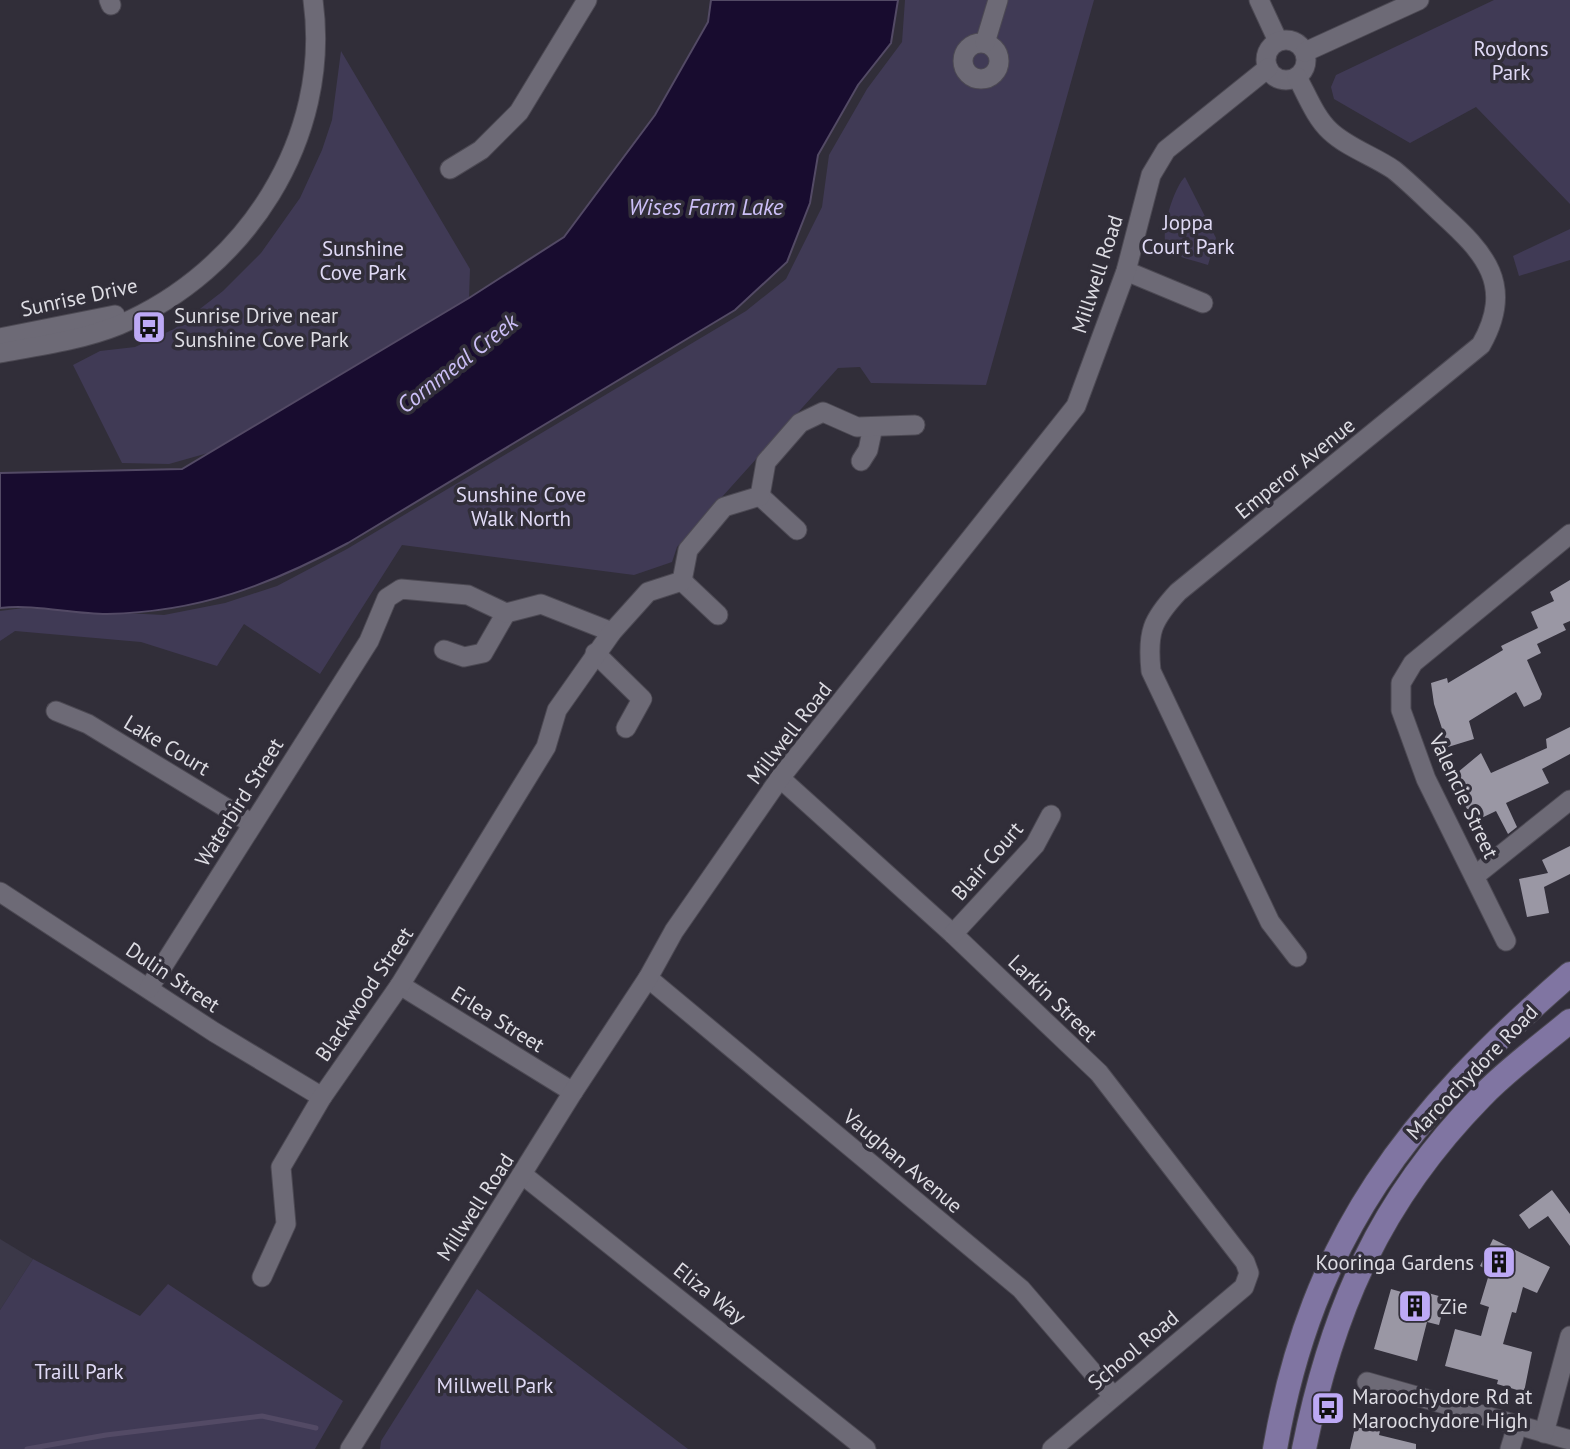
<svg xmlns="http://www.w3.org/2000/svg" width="1570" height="1449" font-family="'PT Sans',sans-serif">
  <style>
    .built { fill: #3b3848 }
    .green { fill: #403a55 }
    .water { fill: #180c2f; stroke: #534a65; stroke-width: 2 }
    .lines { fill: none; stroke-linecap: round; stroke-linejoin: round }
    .stream { stroke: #534a65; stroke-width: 5 }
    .building { fill: #9a97a4 }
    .minor-casing { stroke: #4c4953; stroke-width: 21 }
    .major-casing { stroke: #4c4953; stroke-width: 26 }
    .minor { stroke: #6d6a76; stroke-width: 19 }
    .major { stroke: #8075a2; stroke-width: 24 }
    .labels { text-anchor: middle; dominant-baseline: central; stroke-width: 7; stroke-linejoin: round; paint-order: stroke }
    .park-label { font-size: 21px; fill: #dfd9f5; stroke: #312e39 }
    .street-label { font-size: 21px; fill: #dddce3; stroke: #312e39 }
    .poi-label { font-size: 21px; fill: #dddce3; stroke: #312e39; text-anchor: start }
    .water-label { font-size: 23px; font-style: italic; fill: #ccbff7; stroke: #312e39 }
  </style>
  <rect width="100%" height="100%" fill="#312e39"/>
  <!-- built -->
  <path class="built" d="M0 1239 33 1259 0 1310Z"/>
  <!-- green -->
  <g class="green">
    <path d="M905 0H1094L986 385 871 383 860 367 838 368 677 547 672 562 634 575 402 545 320 674 244 624 217 666 141 642 15 631 0 641V611L23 608 164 615 225 603 277 586 347 549 746 311 786 279 822 207 829 155 867 89 902 42Z"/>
    <path d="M1494 0H1570V204L1476 107 1410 143 1334 99 1331 87 1336 75Z"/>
    <path d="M341 51 470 269 469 298 208 453 169 464 122 463 73 365 100 351 135 347 174 329 223 291 261 253 300 198 322 150 332 120Z"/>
    <path d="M1185 177 1216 238 1208 265C1197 261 1173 257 1167 248 1159 234 1174 187 1185 177Z"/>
    <path d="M1570 229V260L1519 276 1513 256Z"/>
    <path d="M33 1259 140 1316 168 1284 343 1401 315 1449H0V1310Z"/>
    <path d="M477 1289 688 1449H380L381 1441Z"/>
  </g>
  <!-- water -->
  <path class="water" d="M711 0H898L891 43 858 85 818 155 810 203 787 262 735 310 348 543C268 586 198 612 107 614 71 614 36 604 0 608V473L182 469 469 298 564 237 655 115 708 22Z"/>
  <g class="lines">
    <!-- stream -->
    <path class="stream" d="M27 1449 106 1435 262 1416 316 1428"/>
  </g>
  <!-- building -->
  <g class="building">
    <path d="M1570 580V621L1563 624 1566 630 1537 644 1541 653 1527 660 1542 694 1540 699 1524 707 1516 692 1469 721 1474 739 1448 747 1434 704 1431 683 1447 678 1448 683 1503 650 1501 646 1538 628 1531 612 1554 601 1550 592Z"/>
    <path d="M1570 727V754L1542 769 1549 783 1506 803 1517 827 1508 834 1496 811 1473 822 1452 777 1481 753 1491 773 1547 748 1546 739Z"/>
    <path d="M1570 846V874L1544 887 1549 913 1527 917 1519 879 1548 873 1542 860Z"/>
    <path d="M1552 1190 1570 1214V1246L1548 1216 1529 1229 1519 1215Z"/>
    <path d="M1493 1239 1550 1267 1537 1293 1523 1287 1516 1313 1512 1312 1503 1344 1532 1352 1524 1392 1497 1384 1498 1380 1445 1366 1455 1329 1481 1336 1489 1307 1480 1304 1490 1271 1480 1266Z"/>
    <path d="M1391 1289 1419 1297 1421 1291 1446 1298 1439 1325 1427 1322 1417 1361 1374 1349Z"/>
    <path d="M1356 1424 1380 1431 1379 1435 1416 1444V1449H1350Z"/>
  </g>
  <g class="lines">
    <!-- minor casing -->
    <g class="minor-casing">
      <g id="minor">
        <path d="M109 0 111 5"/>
        <path d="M1259 0 1278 41"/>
        <circle cx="1286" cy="60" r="20"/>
        <circle cx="981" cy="61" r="18"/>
        <path d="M985 43 998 0"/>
        <path d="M1305 52 1419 0"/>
        <path d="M1297 77C1307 95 1315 117 1330 131 1348 148 1374 156 1394 170 1410 183 1426 199 1441 213 1485 253 1515 285 1481 345L1178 592C1152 620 1147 632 1151 671L1270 922 1297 957"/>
        <path d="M450 169 481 150 519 112 587 0"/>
        <path d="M1126 271 1203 303"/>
        <path d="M0 338 115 315"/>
        <path d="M0 353C39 346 82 340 119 325 246 271 332 138 313 0"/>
        <path d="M861 461 868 450 873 427"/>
        <path d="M760 496 797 530"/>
        <path d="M682 581 718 615"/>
        <path d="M444 650 464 657 483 653 506 613"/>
        <path d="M595 653 642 699 626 728"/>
        <path d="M56 711 88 724 251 823"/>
        <path d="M780 778 953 934 1099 1073 1245 1262 1249 1273 1244 1287 1052 1449"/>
        <path d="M1476 875 1570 800"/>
        <path d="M0 892 214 1032 322 1097"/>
        <path d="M953 934 1035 845 1051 815"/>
        <path d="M1506 941 1426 779 1401 710V683L1413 663 1570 534"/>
        <path d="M648 978 1021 1289 1113 1396"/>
        <path d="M400 985 573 1092"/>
        <path d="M149 988 369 641 387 598 401 589 468 595 506 613 541 604 612 632"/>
        <path d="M523 1175 866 1449"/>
        <path d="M262 1277 286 1224 281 1167 322 1097 400 985 546 747 557 710 612 632 648 592 682 581 688 550 724 507 760 496 766 462 800 423 823 412 857 427 915 425"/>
        <path d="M1367 1382 1570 1440"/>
        <path d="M1544 1433 1570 1336"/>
        <path d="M350 1449 573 1092 648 978 674 931 780 778 1076 406 1126 271 1151 175 1166 150 1268 68"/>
        <path d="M1510 1449 1517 1426"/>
      </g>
    </g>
    <!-- major casing -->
    <g class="major-casing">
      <g id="major">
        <path d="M1275 1449C1312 1235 1410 1113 1570 974"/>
        <path d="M1304 1449C1332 1310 1380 1200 1481 1097 1508 1069 1540 1046 1570 1021"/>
      </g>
    </g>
    <!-- minor -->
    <use href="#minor" class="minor"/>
    <!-- major -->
    <use href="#major" class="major"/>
  </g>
  <!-- icons -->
  <defs>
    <g id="bus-square" transform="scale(1.75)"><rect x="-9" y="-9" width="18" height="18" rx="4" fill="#bda9f5" stroke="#312e39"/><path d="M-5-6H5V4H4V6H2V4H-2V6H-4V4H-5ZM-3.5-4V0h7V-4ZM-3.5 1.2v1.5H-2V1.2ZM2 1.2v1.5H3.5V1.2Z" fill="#111"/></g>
    <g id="building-square" transform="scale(1.75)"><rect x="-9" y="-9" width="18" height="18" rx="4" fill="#bda9f5" stroke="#312e39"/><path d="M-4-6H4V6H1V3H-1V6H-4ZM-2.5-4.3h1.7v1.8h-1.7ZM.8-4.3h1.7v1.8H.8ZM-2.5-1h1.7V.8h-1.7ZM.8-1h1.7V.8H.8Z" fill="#111"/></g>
  </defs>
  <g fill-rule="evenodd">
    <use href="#bus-square" x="149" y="327"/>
    <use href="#building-square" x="1499" y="1262"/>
    <use href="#building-square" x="1415" y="1306"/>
    <use href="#bus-square" x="1328" y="1408"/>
  </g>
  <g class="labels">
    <!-- park labels -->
    <g class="park-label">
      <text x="1511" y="48">Roydons<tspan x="1511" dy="24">Park</tspan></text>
      <text x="1188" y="222">Joppa<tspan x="1188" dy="24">Court Park</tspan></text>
      <text x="363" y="248">Sunshine<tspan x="363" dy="24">Cove Park</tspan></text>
      <text x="521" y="494">Sunshine Cove<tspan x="521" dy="24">Walk North</tspan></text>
      <text x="79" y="1371">Traill Park</text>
      <text x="495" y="1385">Millwell Park</text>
    </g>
    <!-- street labels -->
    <g class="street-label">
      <text transform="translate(1097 274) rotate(-72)">Millwell Road</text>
      <text transform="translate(79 297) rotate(-12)">Sunrise Drive</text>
      <text transform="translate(1295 468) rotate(-39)">Emperor Avenue</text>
      <text transform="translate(789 733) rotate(-52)">Millwell Road</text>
      <text transform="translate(167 745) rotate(31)">Lake Court</text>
      <text transform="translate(1464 796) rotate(65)">Valencie Street</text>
      <text transform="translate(239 802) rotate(-58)">Waterbird Street</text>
      <text transform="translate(987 861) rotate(-49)">Blair Court</text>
      <text transform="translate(173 977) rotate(34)">Dulin Street</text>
      <text transform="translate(364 994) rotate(-56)">Blackwood Street</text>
      <text transform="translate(1053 998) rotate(44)">Larkin Street</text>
      <text transform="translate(498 1019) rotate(32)">Erlea Street</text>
      <text transform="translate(1472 1072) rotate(-46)">Maroochydore Road</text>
      <text transform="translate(903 1161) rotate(40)">Vaughan Avenue</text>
      <text transform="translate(475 1207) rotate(-57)">Millwell Road</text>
      <text transform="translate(710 1293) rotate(38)">Eliza Way</text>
      <text transform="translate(1133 1350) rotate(-40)">School Road</text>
    </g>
    <!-- poi labels -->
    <g class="poi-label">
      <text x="174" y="315">Sunrise Drive near<tspan x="174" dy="24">Sunshine Cove Park</tspan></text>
      <text x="1474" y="1262" text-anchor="end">Kooringa Gardens</text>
      <text x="1440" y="1306">Zie</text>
      <text x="1352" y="1396">Maroochydore Rd at<tspan x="1352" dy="24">Maroochydore High</tspan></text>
    </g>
    <!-- water labels -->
    <g class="water-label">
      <text x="706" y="206">Wises Farm Lake</text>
      <text transform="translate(457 363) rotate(-38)">Cornmeal Creek</text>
    </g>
  </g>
</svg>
